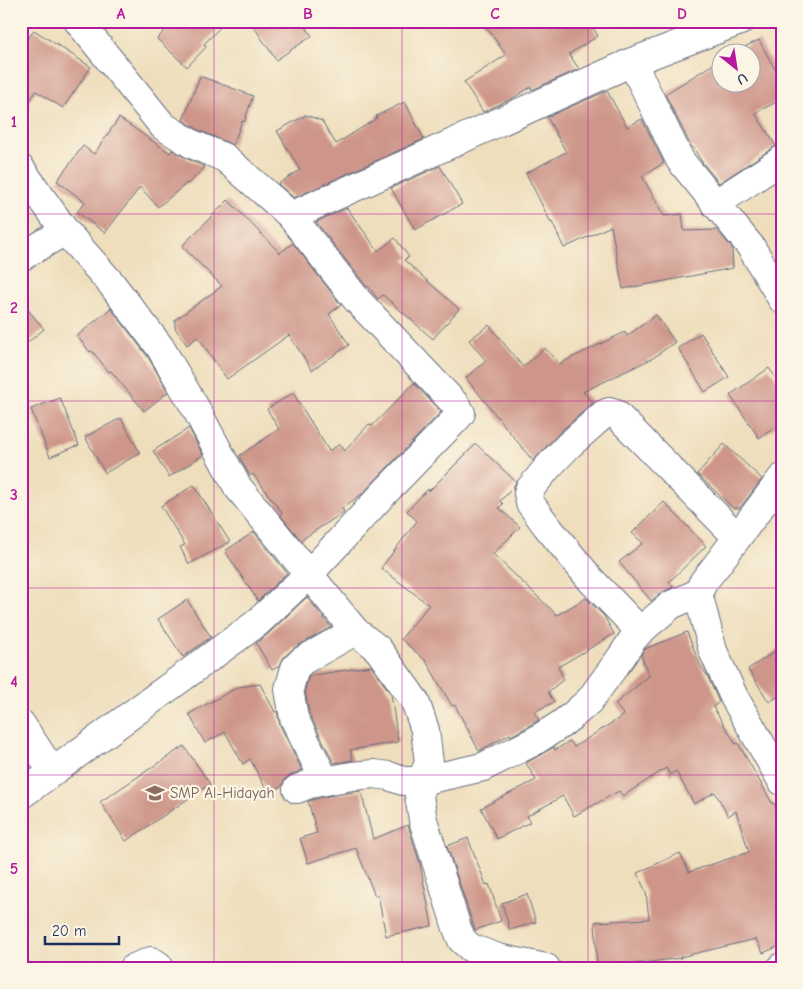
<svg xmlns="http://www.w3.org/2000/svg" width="803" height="989" font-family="'Comic Neue',sans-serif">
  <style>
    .building { fill: #ce968a }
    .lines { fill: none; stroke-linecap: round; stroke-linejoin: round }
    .minor-casing { stroke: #656c7f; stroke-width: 30 }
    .minor { stroke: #fff; stroke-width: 28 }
    .grid { fill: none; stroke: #b5179e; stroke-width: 1; stroke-opacity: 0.55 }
    .labels { text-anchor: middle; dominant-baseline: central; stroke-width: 4.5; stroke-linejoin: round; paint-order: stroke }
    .education-label { font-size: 15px; fill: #785e54; stroke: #fcf5e5; text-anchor: start }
    .neatline { fill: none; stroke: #b5179e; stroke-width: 2 }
    .grid-label { font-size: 16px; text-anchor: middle; font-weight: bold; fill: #b5179e }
  </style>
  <rect width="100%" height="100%" fill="#fcf5e5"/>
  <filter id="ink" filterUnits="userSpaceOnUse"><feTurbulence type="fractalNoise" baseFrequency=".02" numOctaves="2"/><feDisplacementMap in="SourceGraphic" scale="10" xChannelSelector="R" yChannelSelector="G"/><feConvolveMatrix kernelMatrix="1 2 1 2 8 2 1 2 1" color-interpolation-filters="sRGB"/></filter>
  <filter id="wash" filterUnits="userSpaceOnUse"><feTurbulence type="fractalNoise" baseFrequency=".0096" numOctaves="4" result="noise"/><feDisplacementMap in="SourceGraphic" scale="20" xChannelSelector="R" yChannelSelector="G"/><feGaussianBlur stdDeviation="1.12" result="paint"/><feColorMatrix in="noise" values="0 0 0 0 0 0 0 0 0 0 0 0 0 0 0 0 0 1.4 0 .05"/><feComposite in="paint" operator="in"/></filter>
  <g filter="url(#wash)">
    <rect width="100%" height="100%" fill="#eedebc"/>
    <g id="blocks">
      <!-- building -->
      <g class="building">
        <path d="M173 21H226L204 44 206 47 187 67 157 39Z"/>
        <path d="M250 21H302L312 36 276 60Z"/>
        <path d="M482 21H589L598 36 569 54 579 69 532 90 531 87 513 98 483 112 464 82 506 55Z"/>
        <path d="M34 30 91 67 63 108 36 91 21 115V49Z"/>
        <path d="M759 40 782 82V99L755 113 776 146 719 183 702 162 693 147 692 148 665 94 720 60V82H750V52H734Z"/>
        <path d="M200 76 253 96 244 122 242 121 233 145 199 130 183 120Z"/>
        <path d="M607 91 627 127 642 119 664 163 642 176 664 216 682 214 684 231 717 230 732 248 733 268 623 289 611 226 564 248 552 222 551 223 526 173 566 152 547 117Z"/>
        <path d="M405 102 424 139 294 198 278 184 300 170 277 131 306 115 322 121 336 144 377 118 376 116Z"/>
        <path d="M119 118 170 153 172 150 186 158 205 167 188 184 187 183 158 207 140 187 105 233 77 212 85 202 57 181 83 146 94 154Z"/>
        <path d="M440 166 462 204 415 230 391 188Z"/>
        <path d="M228 200 280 253 293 243 341 305 329 314 349 345 312 370 289 335 227 379 198 337 187 345 175 328V320L222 286 182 246Z"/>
        <path d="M347 208 378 251 395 238 409 257 404 260 459 309 433 339 383 295 378 299 368 286 367 287 316 222Z"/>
        <path d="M21 301 44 329 21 348Z"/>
        <path d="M111 308 148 357 168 392 144 411 111 371 109 372 92 351 90 352 77 336Z"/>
        <path d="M656 315 675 342 653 358 583 392 593 403 558 434 533 461 466 378 486 361 469 340 489 325 523 367 545 348 559 364 625 332 627 336Z"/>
        <path d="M701 333 729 377 705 392 678 348Z"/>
        <path d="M769 368 782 387V423L759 438 730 395Z"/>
        <path d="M414 383 441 412 362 494 342 508 344 512 301 540 280 515 282 513 253 474 250 476 239 456 279 429 267 409 293 393 329 451 340 444 345 451 369 424 372 426Z"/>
        <path d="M60 398 79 445 50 457 31 409Z"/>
        <path d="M121 418 140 453 105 473 85 437Z"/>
        <path d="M189 428 203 455 169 477 153 451Z"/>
        <path d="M476 444 516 482 513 488 500 501 503 504 499 508 520 527 493 554 557 615 586 598 604 616 614 634 558 667 564 679 548 692 554 702 534 712 539 720 511 736 510 734 479 751 455 705 452 706 426 661 401 639 429 605 381 568 417 521 407 511 428 489 429 491Z"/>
        <path d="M724 444 762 479 740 508H733L697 474Z"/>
        <path d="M194 485 230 542 189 564 180 547 185 545 161 506Z"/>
        <path d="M664 502 706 546 669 582 673 587 661 593 651 601 619 562 643 543 632 533Z"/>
        <path d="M254 532 287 573 258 601 225 551Z"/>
        <path d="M307 597 331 627 294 648 284 657 280 665 272 670 256 643 268 634Z"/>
        <path d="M187 600 211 637 183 657 158 619Z"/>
        <path d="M687 632 700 665 708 677 719 702 713 707 736 744 738 743 772 803H774L782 827V945L763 953 756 939 680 957 681 958 642 963 597 966 595 922 649 919 646 892 637 873 680 853 689 872 749 852 736 811 728 816 715 792 694 804 676 771 670 775 666 768 623 796 619 791 574 816 563 796 527 816 530 822 497 839 481 808 536 780 526 763 554 747 555 750 570 741 574 747 624 715 615 704 649 676 641 655 645 649Z"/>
        <path d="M782 647V694L769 702 748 669Z"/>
        <path d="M371 666 391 694 398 742 350 750 353 760 334 763 309 713 305 690 309 676Z"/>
        <path d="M260 684 275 712 277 711 280 725 302 770 291 775 285 779 282 786 268 793 250 759 243 764 225 732 205 743 189 714 238 687Z"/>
        <path d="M184 746 210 784 126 841 100 802Z"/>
        <path d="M361 791 373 839 408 825 420 864 432 926 386 936 378 895 375 896 356 848 308 863 300 838 317 833 308 801 328 796Z"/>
        <path d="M468 838 486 885 489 884 501 921 475 930 447 846Z"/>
        <path d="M527 894 536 922 510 930 502 903Z"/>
      </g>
    </g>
  </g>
  <g filter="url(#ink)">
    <use href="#blocks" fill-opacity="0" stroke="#656c7f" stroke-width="1"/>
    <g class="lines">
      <!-- minor casing -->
      <g class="minor-casing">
        <g id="minor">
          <path d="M632 62 680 160 751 247 782 299"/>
          <path d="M21 169 65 231 110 282 160 347 196 409 237 486 355 631 378 649 415 701 425 730 429 763 421 781 419 796 423 820 457 928 462 940 471 948 498 958 546 968"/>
          <path d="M715 204 782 160"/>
          <path d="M291 216 632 62 740 21"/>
          <path d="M21 257 65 231"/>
          <path d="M782 478 716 566 704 581 698 593 713 651 734 697 782 781"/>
          <path d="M640 631 591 580 546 525 530 503 528 493 529 490 548 467 569 445 604 414 609 412 616 414 737 537"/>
          <path d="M21 724 52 771"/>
          <path d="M325 781 294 718 289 689 295 668 302 661 355 631"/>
          <path d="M297 789 310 784 325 781 352 776 374 774 389 776 403 781H421L483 767 533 742 560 725 573 715 589 701 622 656 633 639 640 631 671 605 698 593"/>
          <path d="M21 795 257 623 309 574 386 491 457 418 461 413 455 404 357 300 291 216 279 205 225 158 192 144 163 126 78 21"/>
          <path d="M134 968 151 961 158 965 160 968"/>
          <path d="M781 968 782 967"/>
        </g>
      </g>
      <!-- minor -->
      <use href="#minor" class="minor"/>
    </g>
  </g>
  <!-- grid -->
  <path class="grid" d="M214 21V968M402 21V968M588 21V968M21 214H782M21 401H782M21 588H782M21 775H782"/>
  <!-- icons -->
  <defs>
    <g id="school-bare" transform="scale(1.5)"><path d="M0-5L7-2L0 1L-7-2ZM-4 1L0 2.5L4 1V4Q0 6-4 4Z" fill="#8d6e63" stroke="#fcf5e5" stroke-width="2.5" paint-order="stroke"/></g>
  </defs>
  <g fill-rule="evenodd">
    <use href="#school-bare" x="155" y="793"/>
  </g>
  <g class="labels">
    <!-- education labels -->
    <g class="education-label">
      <text x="170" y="793">SMP Al-Hidayah</text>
    </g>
  </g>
  <!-- margin -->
  <rect width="803" height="989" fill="none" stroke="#fcf5e5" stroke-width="55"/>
  <!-- north arrow -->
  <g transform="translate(736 68) rotate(150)"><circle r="24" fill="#fcf5e5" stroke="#a2a6af"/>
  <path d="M0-4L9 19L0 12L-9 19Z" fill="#b5179e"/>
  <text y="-8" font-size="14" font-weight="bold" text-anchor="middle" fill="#1b2f5e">U</text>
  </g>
  <!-- scale -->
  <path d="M45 936v8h74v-8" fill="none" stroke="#1b2f5e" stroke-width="2.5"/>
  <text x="52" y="936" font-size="15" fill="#1b2f5e" stroke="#fcf5e5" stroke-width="4" paint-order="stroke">20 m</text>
  <rect x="28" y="28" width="748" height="934" class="neatline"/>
  <g class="grid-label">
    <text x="121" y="19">A</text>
    <text x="308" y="19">B</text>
    <text x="495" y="19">C</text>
    <text x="682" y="19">D</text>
    <text x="14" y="127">1</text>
    <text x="14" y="313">2</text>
    <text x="14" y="500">3</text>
    <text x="14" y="687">4</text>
    <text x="14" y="874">5</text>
  </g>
</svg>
